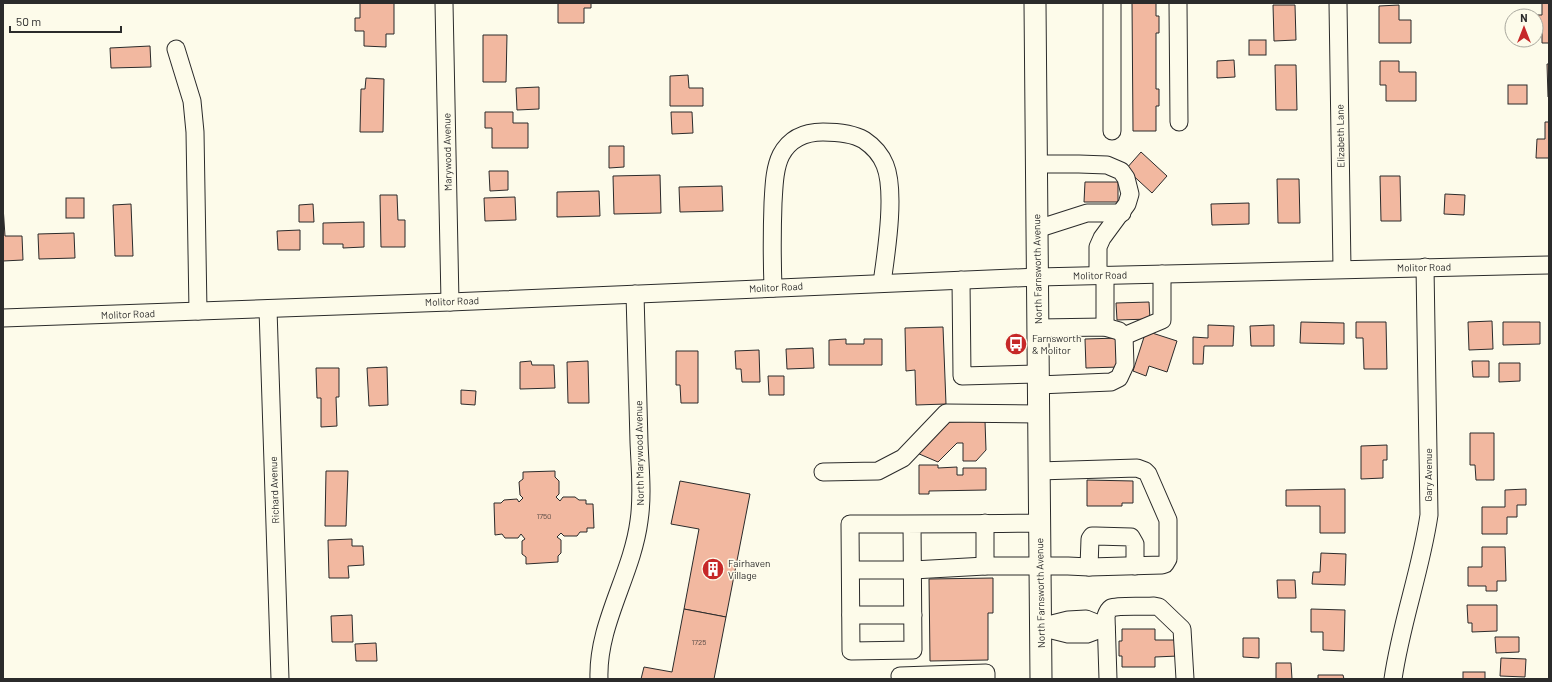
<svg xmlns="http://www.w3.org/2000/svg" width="1552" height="682" font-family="Barlow,sans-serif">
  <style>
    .building { fill: #f2b8a0; stroke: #2b2b2b }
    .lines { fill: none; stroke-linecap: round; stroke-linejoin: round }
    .minor-casing { stroke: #2b2b2b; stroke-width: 19 }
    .major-casing { stroke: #2b2b2b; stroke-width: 23 }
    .minor { stroke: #fdfbea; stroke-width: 17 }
    .major { stroke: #fdfbea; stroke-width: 21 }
    .labels { text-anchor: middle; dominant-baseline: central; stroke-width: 3; stroke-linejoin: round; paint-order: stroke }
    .number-label { font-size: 8px; fill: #5d4e48 }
    .street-label { font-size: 10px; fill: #2b2b2b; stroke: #fdfbea }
    .poi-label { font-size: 10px; fill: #2b2b2b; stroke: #fdfbea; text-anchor: start }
  </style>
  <rect width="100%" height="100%" fill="#fdfbea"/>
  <!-- building -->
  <g class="building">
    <path d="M360 3H394V34H386V47L364 46V31H355V18H360Z"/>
    <path d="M558 3H591V8H584V23H558Z"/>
    <path d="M1132 3H1156V16H1159V33H1156V89H1159V106H1156V131H1133Z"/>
    <path d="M1542 3H1549V43H1542V30L1536 31V15H1542Z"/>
    <path d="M1273 5H1295L1296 40 1274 41Z"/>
    <path d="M1399 5V20H1411V43H1379V6Z"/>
    <path d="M483 35H507L506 82H483Z"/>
    <rect x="1249" y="40" width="17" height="15"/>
    <path d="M150 46 151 67 111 68 110 48Z"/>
    <path d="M1234 60 1235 77 1217 78V61Z"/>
    <path d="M1380 61H1399V72H1416V101H1386V85H1380Z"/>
    <path d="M1547 64H1549V97H1548Z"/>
    <path d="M1275 65H1296L1297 110H1276Z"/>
    <path d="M688 75 689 88H703V106H670V76Z"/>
    <path d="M366 78 384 79 383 132H360L361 89H365Z"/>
    <rect x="1508" y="85" width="19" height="19"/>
    <path d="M539 87V109L517 110 516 88Z"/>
    <path d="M485 112H513V123H528V148H492V128H485Z"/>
    <path d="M671 112H692L693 133 672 134Z"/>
    <path d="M1545 122H1549V158H1536L1537 139H1545Z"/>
    <path d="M609 146H624V167L609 168Z"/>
    <path d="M1141 152 1167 176 1152 193 1126 169Z"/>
    <path d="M489 171H508V190L490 191Z"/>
    <path d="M660 175 661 213 614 214 613 176Z"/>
    <path d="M1380 176H1400L1401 221H1381Z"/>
    <path d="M1277 179H1299L1300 223H1278Z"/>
    <path d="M1085 182H1118V202H1084Z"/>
    <path d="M722 186 723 211 680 212 679 187Z"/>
    <path d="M599 191 600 216 557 217V192Z"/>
    <path d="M1445 194 1465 195 1464 215 1444 214Z"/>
    <path d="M380 195H397L398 220H405V247H381Z"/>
    <path d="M515 197 516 220 485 221 484 198Z"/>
    <rect x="66" y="198" width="18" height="20"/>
    <path d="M1249 203V224L1212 225 1211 204Z"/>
    <path d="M131 204 133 256H115L113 205Z"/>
    <path d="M313 204 314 222H299V205Z"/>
    <path d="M3 206 5 236H22L23 260 3 261Z"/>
    <path d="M364 222V247L343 248V244H323V223Z"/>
    <path d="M300 230V250H278L277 231Z"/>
    <path d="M74 233 75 258 39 259 38 234Z"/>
    <path d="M1149 302 1150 319 1117 320 1116 303Z"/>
    <path d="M1492 321 1493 349 1469 350 1468 322Z"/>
    <path d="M1301 322 1344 323V344L1300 343Z"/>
    <path d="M1356 322H1386L1387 369H1364L1363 338H1356Z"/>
    <path d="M1503 322H1540V344L1503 345Z"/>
    <path d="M1208 325 1234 326 1233 346H1204L1203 364H1193V337L1208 338Z"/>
    <path d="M1274 325V346H1251L1250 326Z"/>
    <path d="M943 327 946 404 916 405 915 370 906 371 905 328Z"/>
    <path d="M1146 331 1177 341 1167 372 1149 366 1146 376 1133 371Z"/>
    <path d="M1119 338V367L1086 368 1085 339Z"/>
    <path d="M846 339V344H864V339H882V365H829V340Z"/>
    <path d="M813 348 814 368 787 369 786 349Z"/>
    <path d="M759 350 760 382H742L741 369H736L735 351Z"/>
    <path d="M676 351H698V403H681L680 385H676Z"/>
    <path d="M531 361 532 365H554L555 388 520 389V362Z"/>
    <path d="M588 361 589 403H568L567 362Z"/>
    <path d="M1472 361H1489V377H1473Z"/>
    <path d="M1499 363H1520V381L1499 382Z"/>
    <path d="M387 367 388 405 369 406 367 368Z"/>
    <path d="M316 368H339V397H336L337 426 321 427V398H317Z"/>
    <path d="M768 376H784V395H769Z"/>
    <path d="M461 390 476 391 475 405 461 404Z"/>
    <path d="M985 421 986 450 976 461H963V443H957L938 462 917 453 948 422Z"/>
    <path d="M1470 433H1494V480H1476L1475 465H1470Z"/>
    <path d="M1387 445V460H1383V478L1361 479V446Z"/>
    <path d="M919 465H938V468L957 467V475H963V468H986V490L929 491V494H919Z"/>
    <path d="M326 471H348L346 526H325Z"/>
    <path d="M555 471V477L559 481V494L556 497 560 501 563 497H575L579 500H586V504H593L594 528H587V532H580L577 536H564L561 533 557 537 561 540V553L558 556V562L526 564V557L522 554V541L525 539 521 534 518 538H505L502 534 495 535 494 503H501L504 500 517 499 519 502 523 498 520 495 519 482 523 479V472Z"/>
    <path d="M1087 480 1133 481V503H1122V506H1087Z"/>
    <path d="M680 481 750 494 726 617 684 609 699 529 671 524Z"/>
    <path d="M1345 489V533H1320V506H1286V490Z"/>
    <path d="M1526 489V505H1517V517H1507V534H1482V507H1505V490Z"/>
    <path d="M352 539V546H363L364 565 348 566 349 578H329L328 540Z"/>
    <path d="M1482 547H1505L1506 581H1497V591H1486V586H1468V567H1482Z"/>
    <path d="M1321 553 1346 554 1345 585 1312 584 1313 572H1320Z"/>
    <path d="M993 578V613H988V660L930 661 929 579Z"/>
    <path d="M1277 580H1295L1296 598H1278Z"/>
    <path d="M1467 605H1497V631L1472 632V623H1468Z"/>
    <path d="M684 609 726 617 714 679H641L644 667 672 672Z"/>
    <path d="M1311 609 1345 610 1344 651 1323 650V632H1311Z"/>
    <path d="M352 615 353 642H332L331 616Z"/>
    <path d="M1122 629H1155V640H1178V656L1155 657V667H1122V656H1119V641H1122Z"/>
    <path d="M1495 637H1519V652L1496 653Z"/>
    <path d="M1243 638H1259V658L1243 657Z"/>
    <path d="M376 643 377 661H356L355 644Z"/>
    <path d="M1501 658 1526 659 1525 677 1500 676Z"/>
    <path d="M1276 663H1291L1292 679H1276Z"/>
    <rect x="1463" y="672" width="22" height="7"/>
    <path d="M1318 675H1343L1344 679H1318Z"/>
  </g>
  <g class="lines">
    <!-- minor casing -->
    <g class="minor-casing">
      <g id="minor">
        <path d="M444 3 450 302"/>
        <path d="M1178 3 1179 122"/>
        <path d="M1338 3 1342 269"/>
        <path d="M176 49 192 101 195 132 198 311"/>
        <path d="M1112 131V3"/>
        <path d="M1036 164H1079L1107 165 1121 171 1126 178 1130 194 1127 204 1102 238 1098 247V275"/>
        <path d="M1037 229 1087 213H1122"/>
        <path d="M1105 275V327"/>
        <path d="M961 280 962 376 1038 374"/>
        <path d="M773 288C772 259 772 231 773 203 774 188 774 169 781 155 790 138 805 132 823 132 837 132 852 133 864 140 873 146 881 155 885 165 896 192 886 254 882 283"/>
        <path d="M268 309 280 679"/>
        <path d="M3 318 450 302 1038 277 1549 265"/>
        <path d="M1124 336 1162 320V274"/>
        <path d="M1038 385 1111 382 1119 378 1125 365 1124 336 1119 331 1105 327 1038 328"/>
        <path d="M823 472 878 471 903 458 946 413 1038 414"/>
        <path d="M985 523V566"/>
        <path d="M912 524 913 650 851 651 850 524C913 524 976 524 1039 523"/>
        <path d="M1089 567 1090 539 1092 536H1096L1131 537 1135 544V566"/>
        <path d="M851 570H913L985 566H1068L1089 567 1162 565 1165 564 1168 559V520L1148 474 1145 471 1137 468 1038 471"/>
        <path d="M851 615H913"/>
        <path d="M1086 619 1106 627 1087 634H1068L1040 627 1068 620Z"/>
        <path d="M599 679C597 624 632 575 639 521 643 495 640 468 639 442 638 393 636 343 635 294"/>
        <path d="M901 679 900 676 986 673V679"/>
        <path d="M1108 679 1106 616C1107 613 1108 610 1111 608 1119 605 1144 607 1154 606L1159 607 1182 629 1185 679"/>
        <path d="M1393 679C1401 623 1421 570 1429 515L1425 267"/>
      </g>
    </g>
    <!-- major casing -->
    <g class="major-casing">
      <path id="major" d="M1035 3 1041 679"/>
    </g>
    <!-- minor -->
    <use href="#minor" class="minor"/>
    <!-- major -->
    <use href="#major" class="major"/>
  </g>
  <!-- icons -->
  <defs>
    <g id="bus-disc" transform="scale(1.15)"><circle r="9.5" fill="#c62828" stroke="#fdfbea"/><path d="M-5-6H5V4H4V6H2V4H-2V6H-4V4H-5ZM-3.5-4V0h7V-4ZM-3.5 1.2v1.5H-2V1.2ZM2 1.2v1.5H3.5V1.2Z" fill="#fff"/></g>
    <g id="building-disc" transform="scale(1.15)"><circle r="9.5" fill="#c62828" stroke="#fdfbea"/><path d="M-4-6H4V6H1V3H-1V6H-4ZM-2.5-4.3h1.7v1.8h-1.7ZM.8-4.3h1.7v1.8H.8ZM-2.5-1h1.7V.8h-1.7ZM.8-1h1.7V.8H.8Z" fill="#fff"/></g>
  </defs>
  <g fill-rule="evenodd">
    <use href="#bus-disc" x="1016" y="344"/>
    <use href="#building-disc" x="713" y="569"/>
  </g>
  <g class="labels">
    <!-- number labels -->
    <g class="number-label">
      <text x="544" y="516">1750</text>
      <text x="699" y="642">1725</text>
    </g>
    <!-- street labels -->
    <g class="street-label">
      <text transform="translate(1340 136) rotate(-91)">Elizabeth Lane</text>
      <text transform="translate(447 152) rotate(-91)">Marywood Avenue</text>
      <text transform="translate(1424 267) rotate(-1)">Molitor Road</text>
      <text transform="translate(1037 269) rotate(-91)">North Farnsworth Avenue</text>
      <text transform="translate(1100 275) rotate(-1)">Molitor Road</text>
      <text transform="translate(776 287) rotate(-3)">Molitor Road</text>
      <text transform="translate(452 301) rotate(-2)">Molitor Road</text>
      <text transform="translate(128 314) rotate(-2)">Molitor Road</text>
      <text transform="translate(639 453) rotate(-91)">North Marywood Avenue</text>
      <text transform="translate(1428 475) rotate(-90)">Gary Avenue</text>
      <text transform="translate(274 490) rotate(-92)">Richard Avenue</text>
      <text transform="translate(1040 593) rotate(-91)">North Farnsworth Avenue</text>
    </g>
    <!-- poi labels -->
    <g class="poi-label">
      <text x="1032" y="338">Farnsworth<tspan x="1032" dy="12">&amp; Molitor</tspan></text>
      <text x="728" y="563">Fairhaven<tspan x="728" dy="12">Village</tspan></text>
    </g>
  </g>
  <!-- border -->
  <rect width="1552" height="682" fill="none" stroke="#2b2b2b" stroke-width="8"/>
  <!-- north arrow -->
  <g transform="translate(1524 28)"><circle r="19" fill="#fdfbea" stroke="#a9a89e"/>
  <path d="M0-3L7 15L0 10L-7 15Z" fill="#c62828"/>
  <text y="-6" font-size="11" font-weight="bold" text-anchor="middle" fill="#2b2b2b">N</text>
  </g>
  <!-- scale -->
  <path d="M10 26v6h111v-6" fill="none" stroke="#2b2b2b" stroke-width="2"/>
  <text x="16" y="26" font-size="12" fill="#2b2b2b" stroke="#fdfbea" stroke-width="3" paint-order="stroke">50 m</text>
</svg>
